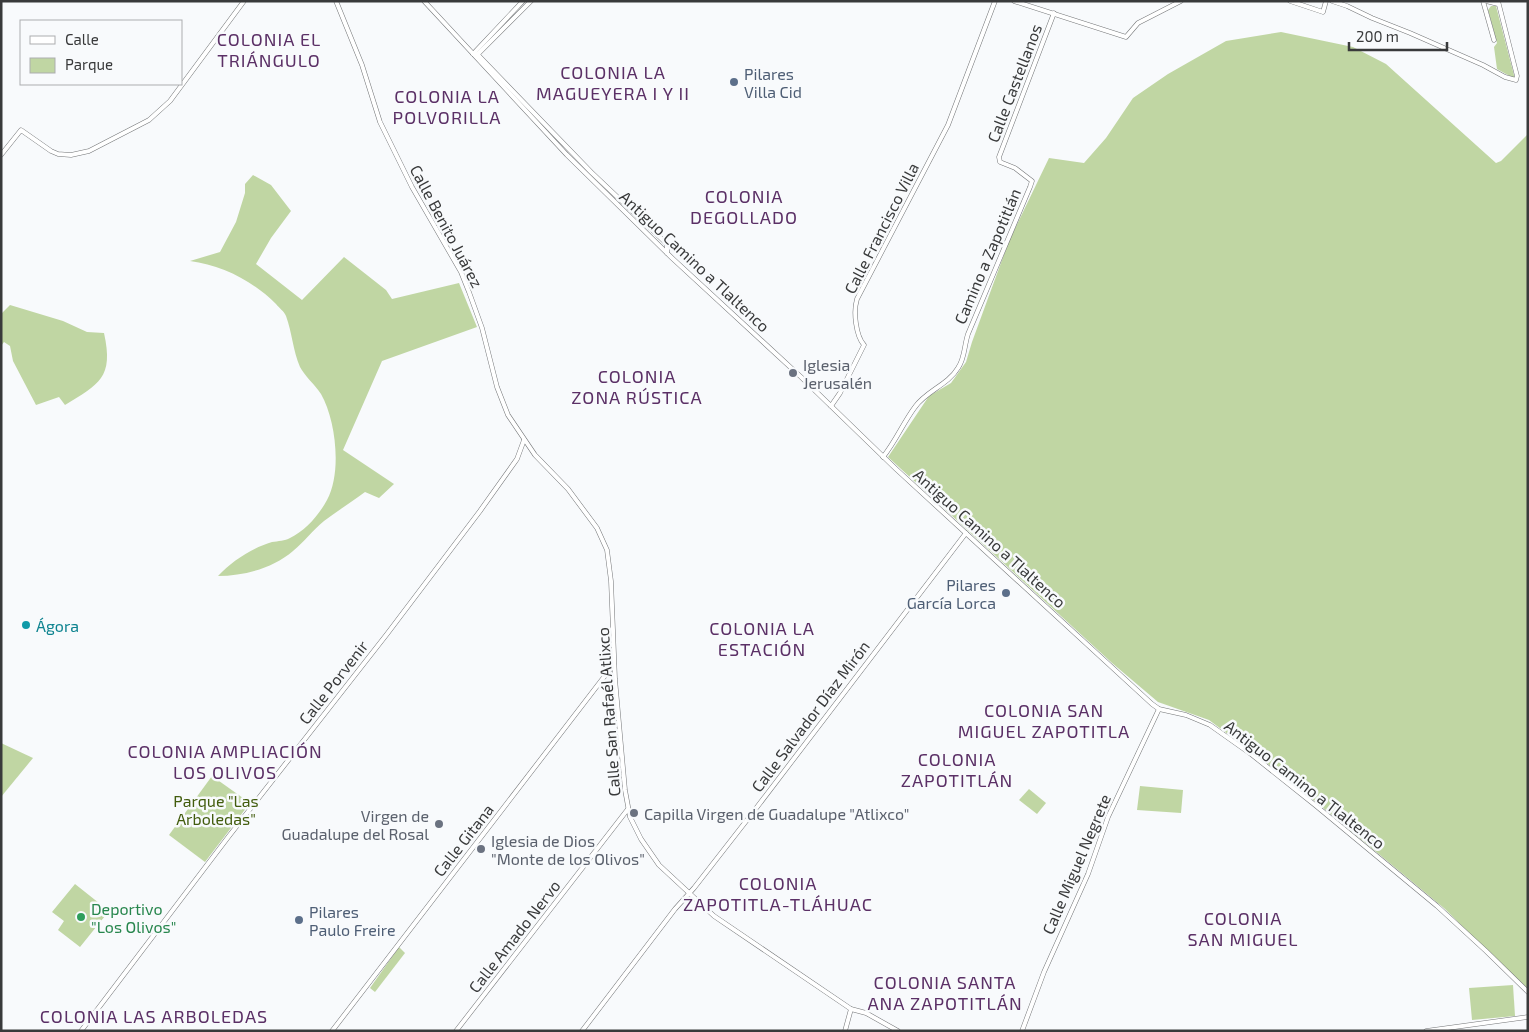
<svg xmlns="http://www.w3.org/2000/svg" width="1529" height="1032" font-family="'Exo 2',sans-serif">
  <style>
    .green { fill: #c0d6a3 }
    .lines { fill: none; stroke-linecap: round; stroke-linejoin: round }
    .secondary-casing { stroke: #737577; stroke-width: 5 }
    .secondary { stroke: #fff; stroke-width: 4 }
    .service-dot { fill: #5c6f8a; stroke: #f8fafc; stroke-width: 2 }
    .worship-dot { fill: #6b7280; stroke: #f8fafc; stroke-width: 2 }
    .culture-dot { fill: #0f9aa8; stroke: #f8fafc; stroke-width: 2 }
    .leisure-dot { fill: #2e9e5b; stroke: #f8fafc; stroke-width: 2 }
    .labels { text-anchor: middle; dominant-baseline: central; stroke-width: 5; stroke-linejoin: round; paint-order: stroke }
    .service-label { font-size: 16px; fill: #4e5e75; stroke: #f8fafc; text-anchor: start }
    .street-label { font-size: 16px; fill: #393a3b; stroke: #f8fafc }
    .worship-label { font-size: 16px; fill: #5b616d; stroke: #f8fafc; text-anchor: start }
    .culture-label { font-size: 16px; fill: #0d838f; stroke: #f8fafc; text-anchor: start }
    .park-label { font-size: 16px; fill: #425c0d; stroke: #f8fafc }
    .leisure-label { font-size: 16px; fill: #27864d; stroke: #f8fafc; text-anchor: start }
    .neighbourhood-label { font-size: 18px; letter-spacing: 1px; fill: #5b3066; stroke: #f8fafc }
  </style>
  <rect width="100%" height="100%" fill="#f8fafc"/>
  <!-- green -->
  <g class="green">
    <path d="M1491 6H1496L1515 79 1497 69 1494 47 1497 43 1488 10Z"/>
    <path d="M1281 32 1353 47 1386 64 1496 163 1501 161 1528 134V992L1445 909 1292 782 1209 720 1158 702 1112 663 888 457 929 396 951 383 966 362 972 342 1009 241 1049 158 1084 163 1106 138 1133 98 1168 74 1226 41Z"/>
    <path d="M253 175 271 185 291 211 271 238 256 264 302 300 344 257 386 290 392 299 459 283 477 327 382 361 343 450 394 484 379 498 365 492C352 502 337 511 324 521 313 530 304 542 293 551 273 568 245 576 218 576 232 561 252 548 272 542 278 541 285 541 290 538 305 531 319 515 327 500 342 473 336 420 321 394 315 385 304 375 300 367 293 351 292 332 286 316 284 311 279 308 276 304 253 281 222 265 190 261L220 252 236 222 245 193V184Z"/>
    <path d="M10 305 63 321 87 332 104 333C114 378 99 384 65 405L59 397 36 405 13 361 10 346 4 342 1 346V314Z"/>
    <path d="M1 743 33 758 1 797Z"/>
    <path d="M212 776 250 803 205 862 169 835Z"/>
    <path d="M1140 786 1183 790 1181 813 1137 810Z"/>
    <path d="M1029 789 1046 803 1037 814 1019 800Z"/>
    <path d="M75 884 109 911 80 947 58 930 64 921 52 912Z"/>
    <path d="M399 947 405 953 375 992 370 988Z"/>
    <path d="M1513 985 1515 1016 1472 1020 1469 988Z"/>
  </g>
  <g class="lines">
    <!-- secondary casing -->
    <g class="secondary-casing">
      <g id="secondary">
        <path d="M336 1 362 65 380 122 412 187 461 272 469 292 482 328 497 387 508 415 535 455 568 489 597 528 607 550 611 581 615 679 625 790 630 817 641 839 659 865 714 916 851 1009 866 1013 898 1031"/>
        <path d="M424 1 567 155 672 258 801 377 896 469 1152 704 1159 709 1186 715 1210 725 1251 754 1315 805 1437 906 1486 951 1528 992"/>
        <path d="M1014 1 1126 37 1138 23 1181 1"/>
        <path d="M1290 1 1323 12 1326 1"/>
        <path d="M1332 1 1347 6 1372 18 1410 33 1483 65 1505 77 1516 80 1517 76 1498 1"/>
        <path d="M1483 1 1494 40"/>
        <path d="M1486 1 1498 4"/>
        <path d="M473 54 523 1"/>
        <path d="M477 54 591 172 667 244V253"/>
        <path d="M476 56 531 1"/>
        <path d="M1 155 21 130 51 151 58 154 71 155 89 151 149 120 170 101 244 1"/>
        <path d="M831 406 840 393 864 345C856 336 853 312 857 299L948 125 995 1"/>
        <path d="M883 457C896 441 903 423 915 407 926 391 948 385 958 368 965 358 964 346 968 334L1030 187 1032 181 1015 168 1000 162 999 157 1054 13"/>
        <path d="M81 1031 229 836 387 634 480 511 517 459 524 440"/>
        <path d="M332 1031 614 664"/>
        <path d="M456 1031 628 809"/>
        <path d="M582 1031 675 909 694 888 754 811 966 533"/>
        <path d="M845 1031 851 1009"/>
        <path d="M1022 1031 1044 972 1088 874 1108 817 1159 709"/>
        <path d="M1426 1031 1528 1017"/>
      </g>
    </g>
    <!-- secondary -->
    <use href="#secondary" class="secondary"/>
  </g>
  <!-- markers -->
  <g class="service-dot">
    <circle cx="734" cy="82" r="5"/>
    <circle cx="1006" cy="593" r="5"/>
    <circle cx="299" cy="920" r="5"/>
  </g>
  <g class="worship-dot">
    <circle cx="793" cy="373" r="5"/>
    <circle cx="634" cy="813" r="5"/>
    <circle cx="439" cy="824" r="5"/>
    <circle cx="481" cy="849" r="5"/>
  </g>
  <circle class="culture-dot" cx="26" cy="625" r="5"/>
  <circle class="leisure-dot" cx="81" cy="917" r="5"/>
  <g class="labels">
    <!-- service labels -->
    <g class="service-label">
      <text x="744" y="73">Pilares<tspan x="744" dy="18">Villa Cid</tspan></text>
      <text x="996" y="584" text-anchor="end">Pilares<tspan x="996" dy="18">García Lorca</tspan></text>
      <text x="309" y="911">Pilares<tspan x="309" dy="18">Paulo Freire</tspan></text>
    </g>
    <!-- street labels -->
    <g class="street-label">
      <text transform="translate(1014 83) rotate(-69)">Calle Castellanos</text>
      <text transform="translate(447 226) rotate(62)">Calle Benito Juárez</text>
      <text transform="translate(881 228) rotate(-63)">Calle Francisco Villa</text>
      <text transform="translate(987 256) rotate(-67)">Camino a Zapotitlán</text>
      <text transform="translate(695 261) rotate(43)">Antiguo Camino a Tlaltenco</text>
      <text transform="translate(990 538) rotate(42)">Antiguo Camino a Tlaltenco</text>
      <text transform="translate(333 682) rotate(-52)">Calle Porvenir</text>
      <text transform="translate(608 712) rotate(-94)">Calle San Rafaél Atlixco</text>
      <text transform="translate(810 716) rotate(-53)">Calle Salvador Díaz Mirón</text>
      <text transform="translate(1305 784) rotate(38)">Antiguo Camino a Tlaltenco</text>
      <text transform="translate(463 840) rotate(-52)">Calle Gitana</text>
      <text transform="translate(1076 864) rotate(-67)">Calle Miguel Negrete</text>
      <text transform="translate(514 936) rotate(-52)">Calle Amado Nervo</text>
    </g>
    <!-- worship labels -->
    <g class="worship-label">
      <text x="803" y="364">Iglesia<tspan x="803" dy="18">Jerusalén</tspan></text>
      <text x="644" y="813">Capilla Virgen de Guadalupe "Atlixco"</text>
      <text x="429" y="815" text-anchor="end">Virgen de<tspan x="429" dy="18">Guadalupe del Rosal</tspan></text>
      <text x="491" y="840">Iglesia de Dios<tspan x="491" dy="18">"Monte de los Olivos"</tspan></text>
    </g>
    <!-- culture labels -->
    <g class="culture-label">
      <text x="36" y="625">Ágora</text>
    </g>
    <!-- park labels -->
    <g class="park-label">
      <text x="216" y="800">Parque "Las<tspan x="216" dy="18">Arboledas"</tspan></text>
    </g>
    <!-- leisure labels -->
    <g class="leisure-label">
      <text x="91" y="908">Deportivo<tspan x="91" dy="18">"Los Olivos"</tspan></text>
    </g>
    <!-- neighbourhood labels -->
    <g class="neighbourhood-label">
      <text x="269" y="39">COLONIA EL<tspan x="269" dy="21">TRIÁNGULO</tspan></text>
      <text x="613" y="72">COLONIA LA<tspan x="613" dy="21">MAGUEYERA I Y II</tspan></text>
      <text x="447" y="96">COLONIA LA<tspan x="447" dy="21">POLVORILLA</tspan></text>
      <text x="744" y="196">COLONIA<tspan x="744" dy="21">DEGOLLADO</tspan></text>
      <text x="637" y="376">COLONIA<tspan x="637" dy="21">ZONA RÚSTICA</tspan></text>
      <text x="762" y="628">COLONIA LA<tspan x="762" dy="21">ESTACIÓN</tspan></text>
      <text x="1044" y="710">COLONIA SAN<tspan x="1044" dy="21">MIGUEL ZAPOTITLA</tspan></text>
      <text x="225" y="751">COLONIA AMPLIACIÓN<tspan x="225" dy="21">LOS OLIVOS</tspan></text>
      <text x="957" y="759">COLONIA<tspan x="957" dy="21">ZAPOTITLÁN</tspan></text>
      <text x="778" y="883">COLONIA<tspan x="778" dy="21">ZAPOTITLA-TLÁHUAC</tspan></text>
      <text x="1243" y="918">COLONIA<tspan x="1243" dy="21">SAN MIGUEL</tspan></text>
      <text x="945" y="982">COLONIA SANTA<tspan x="945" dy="21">ANA ZAPOTITLÁN</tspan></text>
      <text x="154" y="1016">COLONIA LAS ARBOLEDAS</text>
    </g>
  </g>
  <!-- border -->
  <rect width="1529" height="1032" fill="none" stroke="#393a3b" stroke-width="5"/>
  <!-- legend -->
  <rect x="20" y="20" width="162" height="65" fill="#f8fafc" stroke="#acadaf"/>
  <rect x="30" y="36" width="25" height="8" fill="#ffffff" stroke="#acadaf"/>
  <text x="65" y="45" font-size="15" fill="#393a3b">Calle</text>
  <rect x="30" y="58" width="25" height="15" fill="#c0d6a3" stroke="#acadaf"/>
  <text x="65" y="70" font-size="15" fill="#393a3b">Parque</text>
  <!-- scale -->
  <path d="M1349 42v8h98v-8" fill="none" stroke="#393a3b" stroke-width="2.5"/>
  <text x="1356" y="42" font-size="15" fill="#393a3b" stroke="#f8fafc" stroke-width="4" paint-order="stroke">200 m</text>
</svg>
